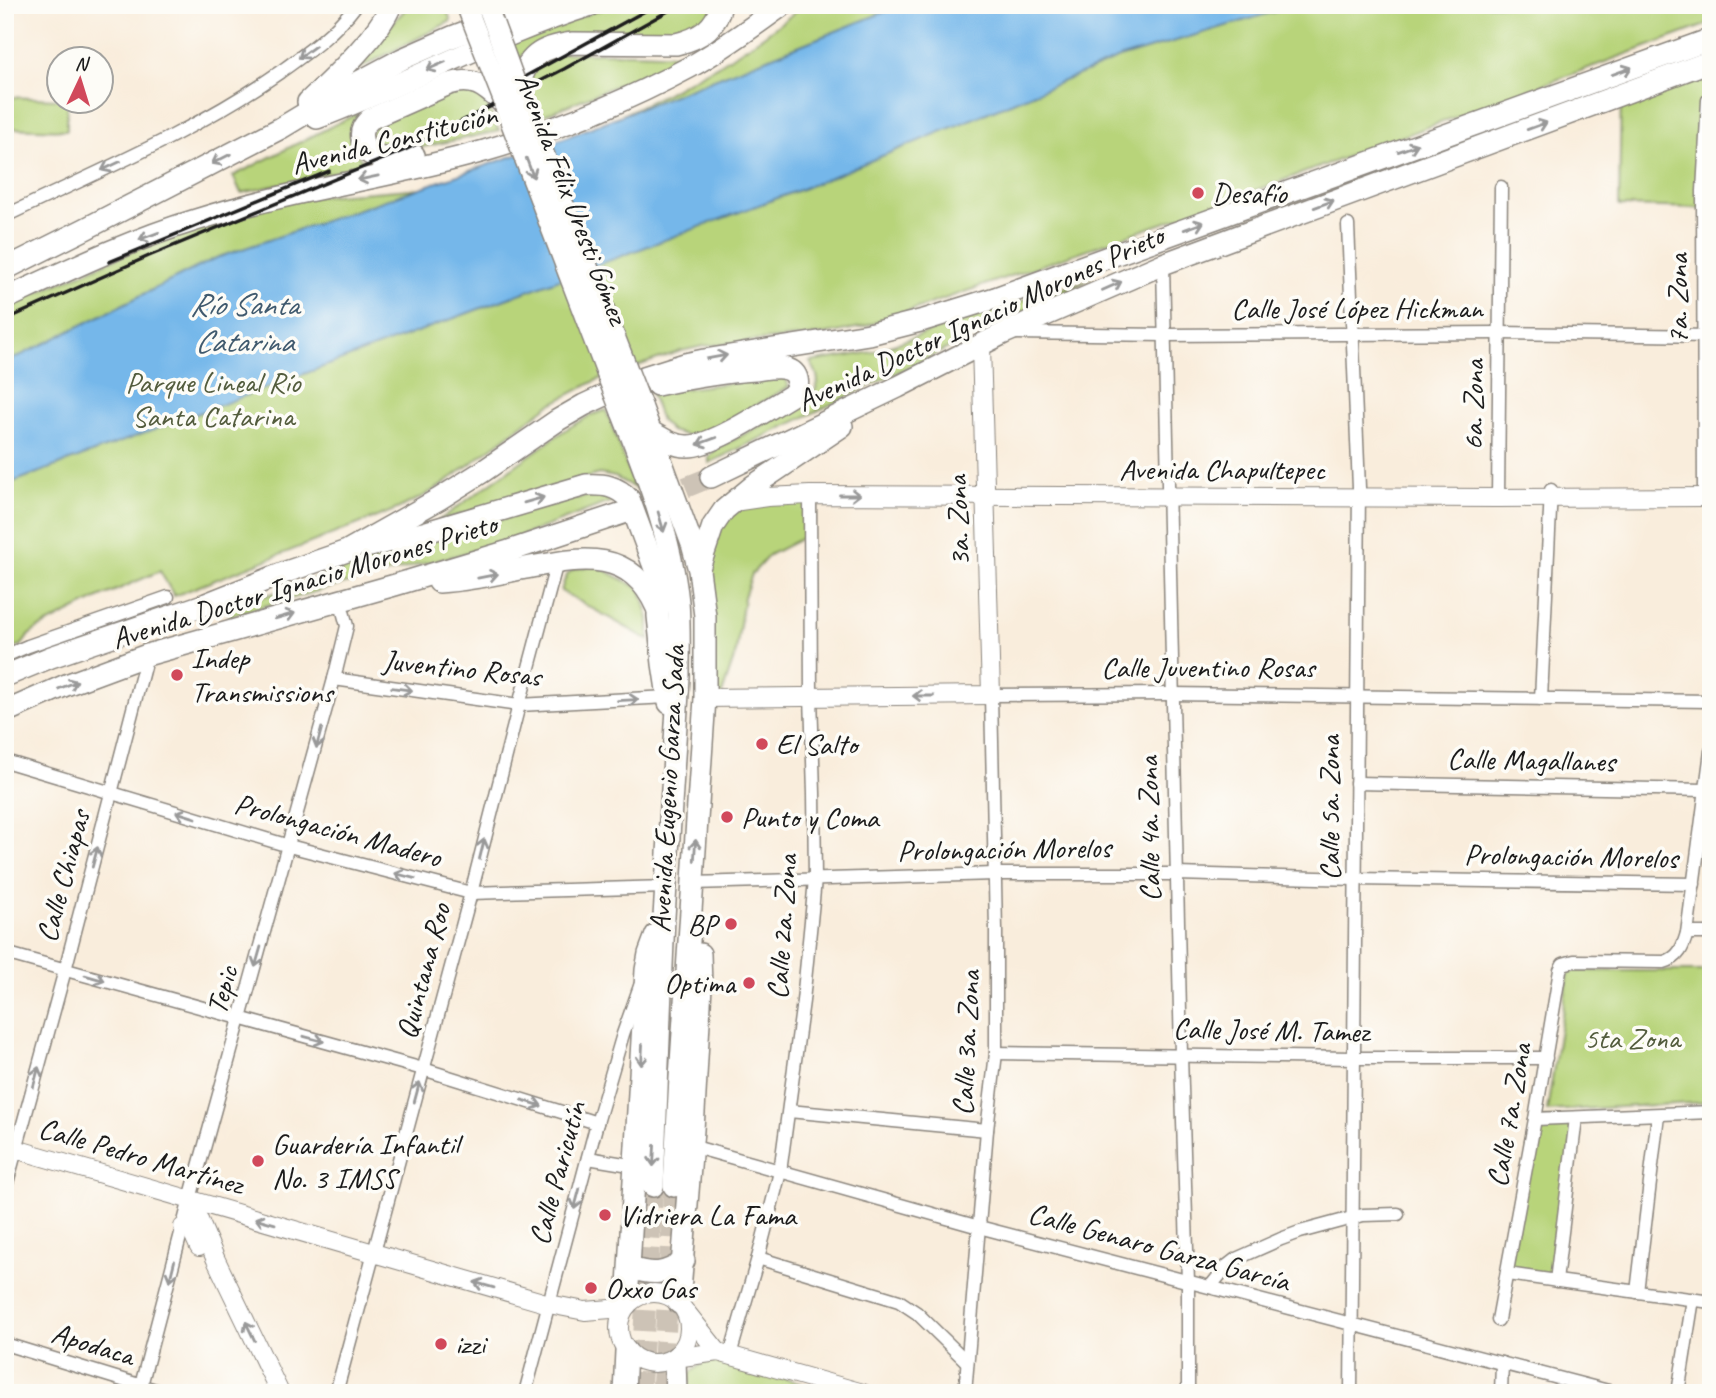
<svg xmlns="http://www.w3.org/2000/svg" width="1716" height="1398" font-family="Caveat,sans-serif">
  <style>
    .green { fill: #b8d47a; stroke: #6a784b; stroke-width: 2 }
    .water { fill: #75b7ea; stroke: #486a83; stroke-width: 2 }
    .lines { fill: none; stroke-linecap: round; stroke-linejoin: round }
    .highway-tunnel { stroke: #cdc3b6; stroke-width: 21; stroke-dasharray: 21 10; stroke-linecap: butt }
    .street-casing { stroke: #8a847c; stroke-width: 15 }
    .secondary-casing { stroke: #8a847c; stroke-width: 20 }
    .highway-casing { stroke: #8a847c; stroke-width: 24 }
    .street { stroke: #fff; stroke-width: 12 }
    .secondary { stroke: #fff; stroke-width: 18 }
    .highway { stroke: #fff; stroke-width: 21 }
    .rail { stroke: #1c1c1c; stroke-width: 3.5 }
    .primary-bridge-casing { stroke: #8a847c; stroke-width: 22; stroke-linecap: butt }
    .highway-bridge-casing { stroke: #8a847c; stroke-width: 24; stroke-linecap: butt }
    .primary-bridge { stroke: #fff; stroke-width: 19 }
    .highway-bridge { stroke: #fff; stroke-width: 21 }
    .oneway { stroke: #999 }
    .poi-dot { fill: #d1495b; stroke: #fdfcf7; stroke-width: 2.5 }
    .labels { text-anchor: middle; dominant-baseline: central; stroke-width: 7; stroke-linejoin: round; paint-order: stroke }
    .street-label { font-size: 30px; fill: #1c1c1c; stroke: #fdfcf7 }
    .poi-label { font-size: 30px; fill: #1c1c1c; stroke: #fdfcf7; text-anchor: start }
    .park-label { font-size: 30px; fill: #535c3d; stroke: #fdfcf7 }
    .water-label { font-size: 32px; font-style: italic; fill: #405a6e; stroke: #fdfcf7 }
  </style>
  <rect width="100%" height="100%" fill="#fdfcf7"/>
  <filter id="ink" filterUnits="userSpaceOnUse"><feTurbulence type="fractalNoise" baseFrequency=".0143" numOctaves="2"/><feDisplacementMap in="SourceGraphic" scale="14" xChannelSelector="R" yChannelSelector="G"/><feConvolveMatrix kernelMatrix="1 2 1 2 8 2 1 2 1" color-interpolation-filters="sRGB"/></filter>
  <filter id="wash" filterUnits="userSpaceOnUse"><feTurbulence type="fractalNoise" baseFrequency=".00686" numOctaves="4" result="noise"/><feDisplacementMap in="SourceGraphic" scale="28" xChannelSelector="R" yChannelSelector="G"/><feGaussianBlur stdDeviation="1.57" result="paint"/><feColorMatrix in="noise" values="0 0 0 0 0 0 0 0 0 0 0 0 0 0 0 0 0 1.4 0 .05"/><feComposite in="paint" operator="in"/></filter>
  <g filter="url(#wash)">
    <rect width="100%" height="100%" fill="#f9eddc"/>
    <!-- green -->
    <g class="green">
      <path d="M409 5H445L451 21 339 79 369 50Z"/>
      <path d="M614 5H714L711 14 687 35 529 48 518 60 509 41Z"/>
      <path d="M805 5H1711V23L1224 202 866 326 828 334 704 346 681 351 597 380 549 405 442 485 420 498 397 509 174 596 160 571 94 600 37 629 29 635 22 645 5 651V307L146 245 294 198 450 186 593 129 665 94 720 64 762 37Z"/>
      <path d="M561 53H630L690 55 542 116C536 102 523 81 536 67 541 61 554 57 561 53Z"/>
      <path d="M1711 61 1703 208 1619 206 1621 95Z"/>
      <path d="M458 87 480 90 499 131 394 153 374 147 371 132 376 124Z"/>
      <path d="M5 97 59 99 60 102H67V130L5 128Z"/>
      <path d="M358 113C348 136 347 149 368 165L241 193 233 176Z"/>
      <path d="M1092 279 709 463V457L717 448 804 404C819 389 823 380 810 362L873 352 979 314Z"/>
      <path d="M785 376 789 387 702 435H685L671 431 661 421 651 393Z"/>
      <path d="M606 410 635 488 615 477 599 474 438 521 565 430 591 415Z"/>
      <path d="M606 493 615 500 500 544 329 588 229 616 228 609 394 551 461 531 572 499Z"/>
      <path d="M810 495V534L769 555 752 574 744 597 736 652 721 697 705 698 708 538 733 502Z"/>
      <path d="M597 566 641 589 649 619V640L561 591C568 565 572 569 597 566Z"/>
      <path d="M1569 971H1711V1102L1547 1111Z"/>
      <path d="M1576 1118 1556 1281 1507 1274 1535 1119Z"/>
      <path d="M712 1356 831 1393H688L690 1373Z"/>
    </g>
    <!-- water -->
    <path class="water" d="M902 5H1297L1122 57 802 189 5 485V363L216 258 554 142Z"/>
  </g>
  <g filter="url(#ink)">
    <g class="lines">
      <!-- highway-tunnel -->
      <g class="highway-tunnel">
        <path d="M657 499 711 477"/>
        <path d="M640 1393 653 1186"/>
        <path d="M662 1393 674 1186"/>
      </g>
      <!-- street casing -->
      <g class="street-casing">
        <g id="street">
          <path d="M5 216C99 171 194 132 280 72 308 52 335 33 356 5"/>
          <path d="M1348 225 1359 488 1351 1393"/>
          <path d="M1163 264 1181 1055 1188 1282V1393"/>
          <path d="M1015 333 1165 335 1500 333 1711 336"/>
          <path d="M1704 497 1703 191 1708 100"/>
          <path d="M1498 498 1501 187"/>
          <path d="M5 656 28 646 168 597"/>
          <path d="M334 679 519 705 668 697"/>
          <path d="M1541 699 1551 490"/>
          <path d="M5 761 289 846 471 893 666 887"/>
          <path d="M1356 783 1705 790"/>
          <path d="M693 883 995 874H1177L1355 879 1694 884"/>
          <path d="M1687 933H1711"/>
          <path d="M5 953 423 1069 597 1123"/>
          <path d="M996 1053 1354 1058H1546"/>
          <path d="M789 1111 987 1130"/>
          <path d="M1535 1119 1711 1112"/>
          <path d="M691 1146 979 1227 1616 1393"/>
          <path d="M588 1158 636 1166"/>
          <path d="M5 1190 65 970 147 655"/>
          <path d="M758 1258 899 1301 917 1313 967 1362"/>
          <path d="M1507 1274 1711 1302"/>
          <path d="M1556 1281 1576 1118"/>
          <path d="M1210 1287 1227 1266 1236 1259 1281 1239 1300 1232 1363 1215 1398 1214"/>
          <path d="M1637 1292 1658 1115"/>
          <path d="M1498 1320 1535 1119 1560 970 1563 964 1574 961 1664 962C1679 958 1683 947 1687 933L1711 751"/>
          <path d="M5 1344 165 1393"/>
          <path d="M730 1355 758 1258 780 1172 803 1001 813 901 815 879 814 793 811 696 810 495"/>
          <path d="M139 1393 190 1199 334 679 347 626 340 600"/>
          <path d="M336 1393 471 893 519 705 557 562"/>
          <path d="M525 1393 597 1123 623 1034 640 986"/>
          <path d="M965 1393 987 1130 996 1053V930L991 695 1172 694 1711 701"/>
          <path d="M1501 1393 1502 1363"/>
          <path d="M1678 1393 1693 1299"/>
        </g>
      </g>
      <!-- secondary casing -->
      <g class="secondary-casing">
        <g id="secondary">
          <path d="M733 502 767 497 810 495 1498 498 1711 497"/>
          <path d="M705 698 991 695 981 345"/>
          <path d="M5 1146 549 1304 585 1311 624 1308"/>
          <path d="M190 1199 216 1260 280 1393"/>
          <path d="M183 1227 191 1229 199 1247"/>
          <circle cx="654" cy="1328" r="35"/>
          <path d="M687 1313 718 1352"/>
          <path d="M675 1358 718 1352 863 1393"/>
        </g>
      </g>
      <!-- highway casing -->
      <g class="highway-casing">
        <g id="highway">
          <path d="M518 89C526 56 541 47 573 43L676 44C698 39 716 29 721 5"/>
          <path d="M308 102C333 78 378 37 391 5"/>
          <path d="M317 118C409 83 496 35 591 5"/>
          <path d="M414 155C396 158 365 165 362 139 360 130 364 125 370 119L449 84C476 76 486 88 505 105"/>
          <path d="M5 269 85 229 281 128 351 86 402 59 452 37 536 5"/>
          <path d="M5 299C68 270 130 240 196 220 290 190 390 178 484 151 555 130 625 102 690 67 723 49 753 26 783 5"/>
          <path d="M641 406 692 544 699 570 705 616V698L680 1078 674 1186"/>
          <path d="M622 412C646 473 671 536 678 602 680 627 679 652 679 677L664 917 653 1186"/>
          <path d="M651 432C662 438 673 446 687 446 712 447 768 409 792 395 802 383 798 370 782 368 773 367 763 369 755 370 722 372 689 378 657 385"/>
          <path d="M711 477 898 387 1004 333 1163 264 1711 61"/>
          <path d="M370 546 423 533 586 485C604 484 617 486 629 499L655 569 658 584V616L663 664 669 703"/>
          <path d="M699 568 713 526 724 510 753 486 842 426"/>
          <path d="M439 582C467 580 493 575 520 569 576 559 629 544 657 608"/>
          <path d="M5 676 51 657 206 604 286 572 347 551 439 499 482 472 558 420 584 405 644 377 685 364 704 360 869 334 924 320 995 298 1711 39"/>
          <path d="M5 712 66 685 147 655 395 585 509 551 623 513"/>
          <path d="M630 1268C652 1275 665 1275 684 1261"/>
          <path d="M627 1303 646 970 649 954 656 935"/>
          <path d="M679 1303 693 1130 701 986 700 954"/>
          <path d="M675 1358 676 1393"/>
          <path d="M624 1393 626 1351"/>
        </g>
      </g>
      <!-- street -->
      <use href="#street" class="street"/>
      <!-- secondary -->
      <use href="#secondary" class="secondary"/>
      <!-- highway -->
      <use href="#highway" class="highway"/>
      <!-- rail -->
      <g class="rail">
        <path d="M506 87 656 5"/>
        <path d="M109 262 329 171"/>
        <path d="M5 320 149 256 405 150 564 69 679 5"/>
      </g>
      <!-- primary-bridge casing -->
      <g class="primary-bridge-casing">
        <g id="primary-bridge">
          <path d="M466 5 505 105"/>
          <path d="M487 5 518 89"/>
        </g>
      </g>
      <!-- highway-bridge casing -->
      <g class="highway-bridge-casing">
        <g id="highway-bridge">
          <path d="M518 89 641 406"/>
          <path d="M505 105 622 412"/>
        </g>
      </g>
      <!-- primary-bridge -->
      <use href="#primary-bridge" class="primary-bridge"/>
      <!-- highway-bridge -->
      <use href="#highway-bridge" class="highway-bridge"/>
    </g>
    <!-- one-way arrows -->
    <defs><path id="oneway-shaft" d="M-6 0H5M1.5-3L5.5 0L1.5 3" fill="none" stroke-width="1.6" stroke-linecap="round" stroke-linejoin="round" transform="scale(1.75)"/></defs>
    <g class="oneway">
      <use href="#oneway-shaft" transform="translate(307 52) rotate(144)"/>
      <use href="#oneway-shaft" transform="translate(436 66) rotate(156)"/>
      <use href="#oneway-shaft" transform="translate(1622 71) rotate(-20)"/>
      <use href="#oneway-shaft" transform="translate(1537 126) rotate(-20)"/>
      <use href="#oneway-shaft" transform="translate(1408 148) rotate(-20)"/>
      <use href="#oneway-shaft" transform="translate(221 159) rotate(153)"/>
      <use href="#oneway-shaft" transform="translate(111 166) rotate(155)"/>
      <use href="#oneway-shaft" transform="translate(530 168) rotate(69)"/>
      <use href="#oneway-shaft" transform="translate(368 178) rotate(168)"/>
      <use href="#oneway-shaft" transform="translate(1324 204) rotate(-20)"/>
      <use href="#oneway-shaft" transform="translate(1194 226) rotate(-20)"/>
      <use href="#oneway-shaft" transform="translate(149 236) rotate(160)"/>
      <use href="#oneway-shaft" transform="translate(1112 286) rotate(-24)"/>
      <use href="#oneway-shaft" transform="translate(717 357) rotate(-10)"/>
      <use href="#oneway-shaft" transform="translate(707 441) rotate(160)"/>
      <use href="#oneway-shaft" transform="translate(850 495)"/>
      <use href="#oneway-shaft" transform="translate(534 500) rotate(-16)"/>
      <use href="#oneway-shaft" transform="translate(661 522) rotate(74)"/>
      <use href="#oneway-shaft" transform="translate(488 576) rotate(-11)"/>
      <use href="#oneway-shaft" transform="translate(285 616) rotate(-16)"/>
      <use href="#oneway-shaft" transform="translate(68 685) rotate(-22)"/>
      <use href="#oneway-shaft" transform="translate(402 689) rotate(8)"/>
      <use href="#oneway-shaft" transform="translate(923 696) rotate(180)"/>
      <use href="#oneway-shaft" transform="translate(628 700) rotate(-3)"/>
      <use href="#oneway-shaft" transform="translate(319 738) rotate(105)"/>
      <use href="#oneway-shaft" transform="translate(186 815) rotate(-163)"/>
      <use href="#oneway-shaft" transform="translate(482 849) rotate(-76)"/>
      <use href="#oneway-shaft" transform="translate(695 850) rotate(-86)"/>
      <use href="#oneway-shaft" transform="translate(95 857) rotate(-75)"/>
      <use href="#oneway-shaft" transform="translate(405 876) rotate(-165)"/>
      <use href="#oneway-shaft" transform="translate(258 957) rotate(106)"/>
      <use href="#oneway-shaft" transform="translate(95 978) rotate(16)"/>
      <use href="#oneway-shaft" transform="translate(314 1039) rotate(15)"/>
      <use href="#oneway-shaft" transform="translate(642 1055) rotate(93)"/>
      <use href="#oneway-shaft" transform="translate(36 1077) rotate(-75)"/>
      <use href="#oneway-shaft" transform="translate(417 1092) rotate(-75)"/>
      <use href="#oneway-shaft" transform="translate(532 1103) rotate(17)"/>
      <use href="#oneway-shaft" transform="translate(654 1156) rotate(93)"/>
      <use href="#oneway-shaft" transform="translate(577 1199) rotate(105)"/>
      <use href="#oneway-shaft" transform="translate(265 1221) rotate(-164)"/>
      <use href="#oneway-shaft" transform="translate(172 1271) rotate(104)"/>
      <use href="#oneway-shaft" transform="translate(484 1285) rotate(-164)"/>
      <use href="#oneway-shaft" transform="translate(250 1331) rotate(-116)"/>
    </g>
  </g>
  <!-- markers -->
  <g class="poi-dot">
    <circle cx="1198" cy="193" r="7"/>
    <circle cx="177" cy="675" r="7"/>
    <circle cx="762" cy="744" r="7"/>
    <circle cx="727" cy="817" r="7"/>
    <circle cx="731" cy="924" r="7"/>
    <circle cx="749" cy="983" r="7"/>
    <circle cx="258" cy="1161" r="7"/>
    <circle cx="605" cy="1215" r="7"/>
    <circle cx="591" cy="1288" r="7"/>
    <circle cx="441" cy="1344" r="7"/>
  </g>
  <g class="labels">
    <!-- street labels -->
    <g class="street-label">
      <text transform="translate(394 139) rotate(-14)">Avenida Constitución</text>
      <text transform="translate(572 198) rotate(69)">Avenida Félix Uresti Gómez</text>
      <text transform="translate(1677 299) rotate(-90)">7a. Zona</text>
      <text x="1357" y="308">Calle José López Hickman</text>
      <text transform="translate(980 318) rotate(-25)">Avenida Doctor Ignacio Morones Prieto</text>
      <text transform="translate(1473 405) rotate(-89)">6a. Zona</text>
      <text x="1222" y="469">Avenida Chapultepec</text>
      <text transform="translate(958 521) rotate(-92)">3a. Zona</text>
      <text transform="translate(304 581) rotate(-17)">Avenida Doctor Ignacio Morones Prieto</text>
      <text x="1208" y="667">Calle Juventino Rosas</text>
      <text transform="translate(462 668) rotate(6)">Juventino Rosas</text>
      <text transform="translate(1531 760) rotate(1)">Calle Magallanes</text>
      <text transform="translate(667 789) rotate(-87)">Avenida Eugenio Garza Sada</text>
      <text transform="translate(1329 808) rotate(-90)">Calle 5a. Zona</text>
      <text transform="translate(1149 829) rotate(-91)">Calle 4a. Zona</text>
      <text transform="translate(338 830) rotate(15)">Prolongación Madero</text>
      <text transform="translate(1004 849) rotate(-1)">Prolongación Morelos</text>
      <text transform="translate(1571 856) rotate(1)">Prolongación Morelos</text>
      <text transform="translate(63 876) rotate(-75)">Calle Chiapas</text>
      <text transform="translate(782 927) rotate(-86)">Calle 2a. Zona</text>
      <text transform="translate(423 971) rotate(-75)">Quintana Roo</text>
      <text transform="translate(222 990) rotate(-74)">Tepic</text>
      <text transform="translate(1271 1030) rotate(1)">Calle José M. Tamez</text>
      <text transform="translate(966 1043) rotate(-87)">Calle 3a. Zona</text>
      <text transform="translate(1509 1115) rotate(-80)">Calle 7a. Zona</text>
      <text transform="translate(141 1156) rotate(16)">Calle Pedro Martínez</text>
      <text transform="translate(557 1173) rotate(-75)">Calle Paricutín</text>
      <text transform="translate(1159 1247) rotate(15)">Calle Genaro Garza García</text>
      <text transform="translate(93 1344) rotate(17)">Apodaca</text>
    </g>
    <!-- poi labels -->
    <g class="poi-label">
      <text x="1212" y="193">Desafío</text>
      <text x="191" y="658">Indep<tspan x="191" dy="34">Transmissions</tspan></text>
      <text x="776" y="744">El Salto</text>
      <text x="741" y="817">Punto y Coma</text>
      <text x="717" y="924" text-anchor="end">BP</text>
      <text x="735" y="983" text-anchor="end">Optima</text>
      <text x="272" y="1144">Guardería Infantil<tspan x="272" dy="34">No. 3 IMSS</tspan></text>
      <text x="619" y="1215">Vidriera La Fama</text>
      <text x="605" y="1288">Oxxo Gas</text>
      <text x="455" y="1344">izzi</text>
    </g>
    <!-- park labels -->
    <g class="park-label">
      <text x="213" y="382">Parque Lineal Río<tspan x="213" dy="34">Santa Catarina</tspan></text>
      <text x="1632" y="1038">5ta Zona</text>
    </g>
    <!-- water labels -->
    <g class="water-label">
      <text x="244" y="304">Río Santa<tspan x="244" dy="37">Catarina</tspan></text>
    </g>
  </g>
  <!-- margin -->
  <rect width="1716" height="1398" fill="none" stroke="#fdfcf7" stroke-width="28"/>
  <!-- north arrow -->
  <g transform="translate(80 80) rotate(4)"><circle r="33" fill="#fdfcf7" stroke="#a3a29f" stroke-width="2"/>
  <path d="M0-5L12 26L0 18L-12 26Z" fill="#d1495b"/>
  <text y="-10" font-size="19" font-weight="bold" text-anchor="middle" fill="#1c1c1c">N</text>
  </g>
</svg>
